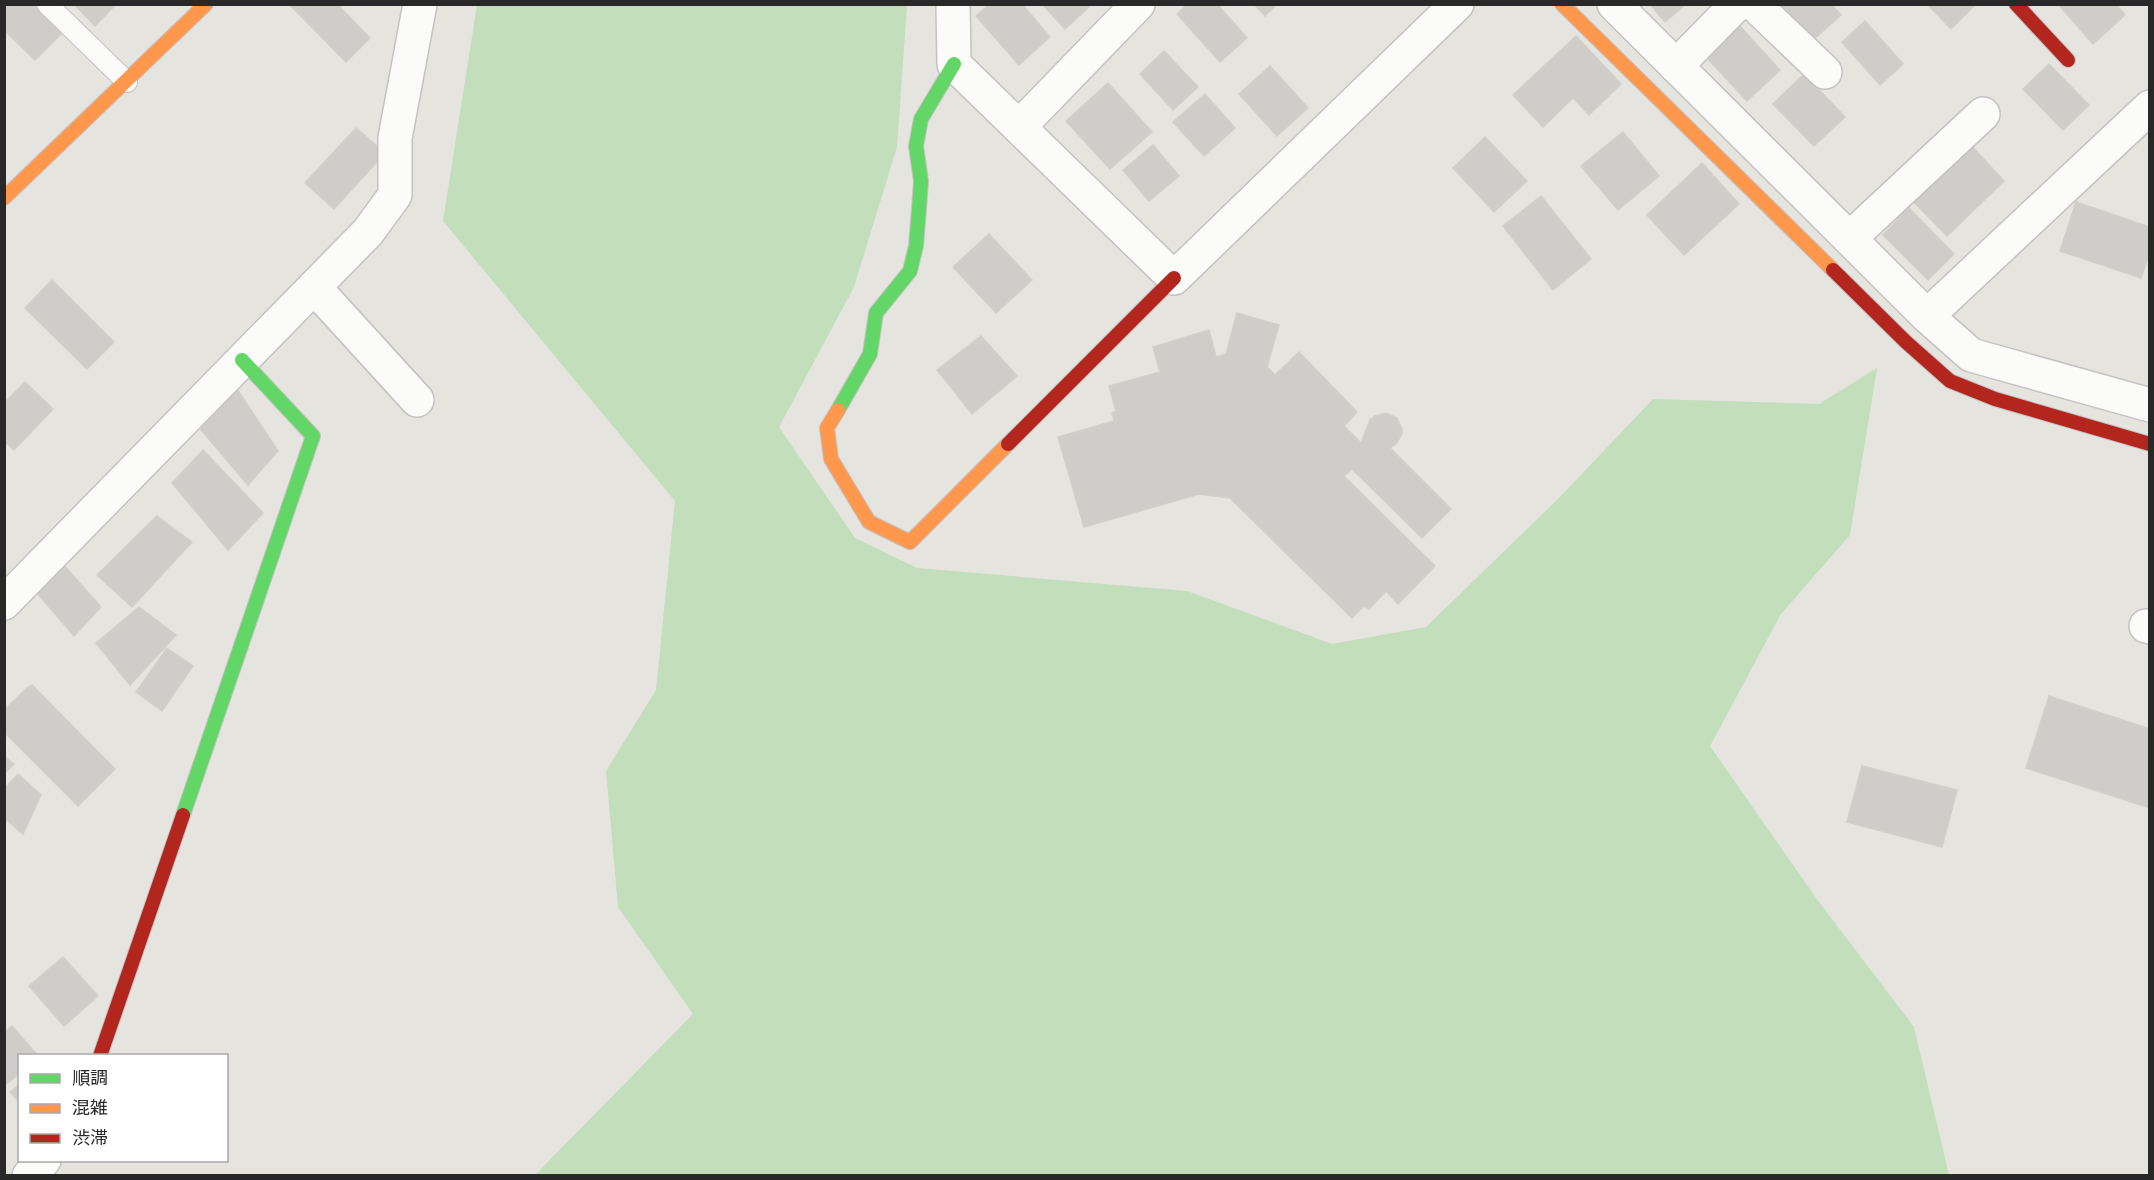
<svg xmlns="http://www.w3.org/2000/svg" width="2154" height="1180" font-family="'Asap Condensed','Noto Sans JP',sans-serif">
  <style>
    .green { fill: #c2debb }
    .building { fill: #cfcdc9; stroke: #d1cfca; stroke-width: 1.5 }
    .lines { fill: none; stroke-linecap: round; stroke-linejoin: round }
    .lane-casing { stroke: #c4c3c3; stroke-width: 22 }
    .street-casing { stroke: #c4c3c3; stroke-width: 36 }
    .fast-casing { stroke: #c4c3c3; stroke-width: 16 }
    .slow-casing { stroke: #c4c3c3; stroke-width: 16 }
    .jam-casing { stroke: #c4c3c3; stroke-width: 16 }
    .lane { stroke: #fbfbfa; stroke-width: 20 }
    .street { stroke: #fbfbfa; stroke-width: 33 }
    .fast { stroke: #63d668; stroke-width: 14 }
    .slow { stroke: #ff974d; stroke-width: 14 }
    .jam { stroke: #b3261e; stroke-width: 14 }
  </style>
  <rect width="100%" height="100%" fill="#e6e4de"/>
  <!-- green -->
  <path class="green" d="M477 5H907L897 147 854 287 779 427 855 538 917 568 1187 591 1332 644 1426 627 1560 497 1653 399 1819 404 1877 368 1850 535 1781 614 1710 746 1816 898 1914 1027 1949 1175H535L693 1014 618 907 606 771 656 690 675 501 443 221Z"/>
  <!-- building -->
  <g class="building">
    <path d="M4 4H37L64 31 35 60 4 30Z"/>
    <path d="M74 4H116L95 26Z"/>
    <path d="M289 4H337L370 38 346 62Z"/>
    <path d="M990 4H1022L1050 37 1019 65 976 16Z"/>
    <path d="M1042 4H1092L1065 29Z"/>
    <path d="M1188 4H1217L1247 38 1220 62 1177 14Z"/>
    <path d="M1254 4H1277L1265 16Z"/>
    <path d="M1650 4H1686L1665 22Z"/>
    <path d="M1782 4H1831L1841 15 1814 39Z"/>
    <path d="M1927 4H1976L1951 29Z"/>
    <path d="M2058 4H2116L2125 15 2093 44Z"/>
    <path d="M1865 21 1903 64 1880 85 1842 42Z"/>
    <path d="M1739 25 1780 70 1747 101 1705 56Z"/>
    <path d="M1576 36 1621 84 1589 115 1573 98 1543 127 1513 95Z"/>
    <path d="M1164 51 1198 87 1173 110 1140 74Z"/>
    <path d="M2049 64 2089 105 2063 130 2023 89Z"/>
    <path d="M1270 66 1308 108 1277 136 1239 94Z"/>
    <path d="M1804 74 1845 117 1814 146 1773 104Z"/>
    <path d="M1108 83 1152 132 1110 169 1066 121Z"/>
    <path d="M1205 94 1235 128 1204 156 1173 122Z"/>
    <path d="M356 128 385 153 334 209 305 183Z"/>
    <path d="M1623 132 1659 176 1618 210 1581 166Z"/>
    <path d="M1485 137 1527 181 1494 212 1453 168Z"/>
    <path d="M1968 142 2004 181 1947 236 1909 197Z"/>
    <path d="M1153 145 1179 176 1149 201 1123 170Z"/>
    <path d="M1702 163 1739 204 1684 255 1647 215Z"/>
    <path d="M1541 196 1591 259 1553 290 1503 226Z"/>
    <path d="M2076 202 2150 227V252L2141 278 2060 251Z"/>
    <path d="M1909 208 1954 254 1928 280 1883 235Z"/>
    <path d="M989 234 1032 280 996 313 953 267Z"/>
    <path d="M52 280 114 342 87 369 25 308Z"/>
    <path d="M1237 313 1279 325 1267 367 1275 375 1299 352 1357 412 1344 426 1361 443 1370 420 1375 416 1386 413 1397 418 1402 429V434L1396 444 1390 448 1451 509 1422 538 1352 469 1344 476 1435 566 1398 604 1386 591 1369 609 1364 606 1352 618 1230 498 1199 494 1084 527 1058 437 1114 421 1112 413 1116 411 1109 386 1160 372 1153 347 1209 330 1216 357 1226 354Z"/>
    <path d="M981 336 1017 376 972 414 937 370Z"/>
    <path d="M231 380 278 451 248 485 191 418Z"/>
    <path d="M25 382 53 409 14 450 4 441V403Z"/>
    <path d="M203 450 263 513 228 550 172 483Z"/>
    <path d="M157 516 192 542 132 607 97 575Z"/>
    <path d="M61 562 101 607 74 636 37 593Z"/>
    <path d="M139 607 176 635 130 685 96 643Z"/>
    <path d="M167 648 193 666 162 711 136 692Z"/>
    <path d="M32 685 115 769 78 806 4 732V710L28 687Z"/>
    <path d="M2049 696 2150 729V808L2026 768Z"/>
    <path d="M4 756 14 764 4 774Z"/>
    <path d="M1862 766 1957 790 1942 847 1847 822Z"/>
    <path d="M18 774 41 795 23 834 4 818V789Z"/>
    <path d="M63 957 98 996 64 1026 29 986Z"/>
    <path d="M12 1026 38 1056H20V1073L4 1086V1033Z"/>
    <path d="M20 1084V1103L10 1092Z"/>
  </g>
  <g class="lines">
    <!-- lane casing -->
    <g class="lane-casing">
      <path id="lane" d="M47 4 127 82"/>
    </g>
    <!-- street casing -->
    <g class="street-casing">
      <g id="street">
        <path d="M953 4 954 64 1174 278 1457 4"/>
        <path d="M1614 4 1927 316 1971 355 2150 405"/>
        <path d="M1754 4 1825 72"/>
        <path d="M1676 66 1737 4"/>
        <path d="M1019 127 1138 4"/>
        <path d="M1850 238 1983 114"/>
        <path d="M314 287 417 400"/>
        <path d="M1927 316 2150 107"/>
        <path d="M4 603 368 232 395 195V138L420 4"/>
        <path d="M2146 626 2150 627"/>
        <path d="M29 1176 44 1160"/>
      </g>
    </g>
    <!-- fast casing -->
    <g class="fast-casing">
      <g id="fast">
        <path d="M838 410 870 354 876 313 910 271 916 246 919 209 921 181 916 146 921 119 954 64"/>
        <path d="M183 815 313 436 242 360"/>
      </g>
    </g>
    <!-- slow casing -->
    <g class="slow-casing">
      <g id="slow">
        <path d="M1562 4 1833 270"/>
        <path d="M4 198 206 4"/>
        <path d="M838 410 827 428 831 459 869 522 910 542 1008 444"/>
      </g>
    </g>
    <!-- jam casing -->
    <g class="jam-casing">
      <g id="jam">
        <path d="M2016 4 2068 60"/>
        <path d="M1833 270 1906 342 1950 381 1995 399 2150 444"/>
        <path d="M1008 444 1174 278"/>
        <path d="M100 1056 183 815"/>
      </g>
    </g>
    <!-- lane -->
    <use href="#lane" class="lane"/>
    <!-- street -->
    <use href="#street" class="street"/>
    <!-- fast -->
    <use href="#fast" class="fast"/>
    <!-- slow -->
    <use href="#slow" class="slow"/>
    <!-- jam -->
    <use href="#jam" class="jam"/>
  </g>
  <!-- border -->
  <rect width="2154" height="1180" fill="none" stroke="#282828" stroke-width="12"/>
  <!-- legend -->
  <rect x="18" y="1054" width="210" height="108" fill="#ffffff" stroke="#a9a9a9" stroke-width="1.5"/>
  <rect x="30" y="1074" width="30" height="9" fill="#63d668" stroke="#a9a9a9" stroke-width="1.5"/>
  <text x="72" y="1084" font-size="18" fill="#282828">順調</text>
  <rect x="30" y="1104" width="30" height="9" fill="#ff974d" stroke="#a9a9a9" stroke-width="1.5"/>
  <text x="72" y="1114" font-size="18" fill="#282828">混雑</text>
  <rect x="30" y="1134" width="30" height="9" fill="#b3261e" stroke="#a9a9a9" stroke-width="1.5"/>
  <text x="72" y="1144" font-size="18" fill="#282828">渋滞</text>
</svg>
